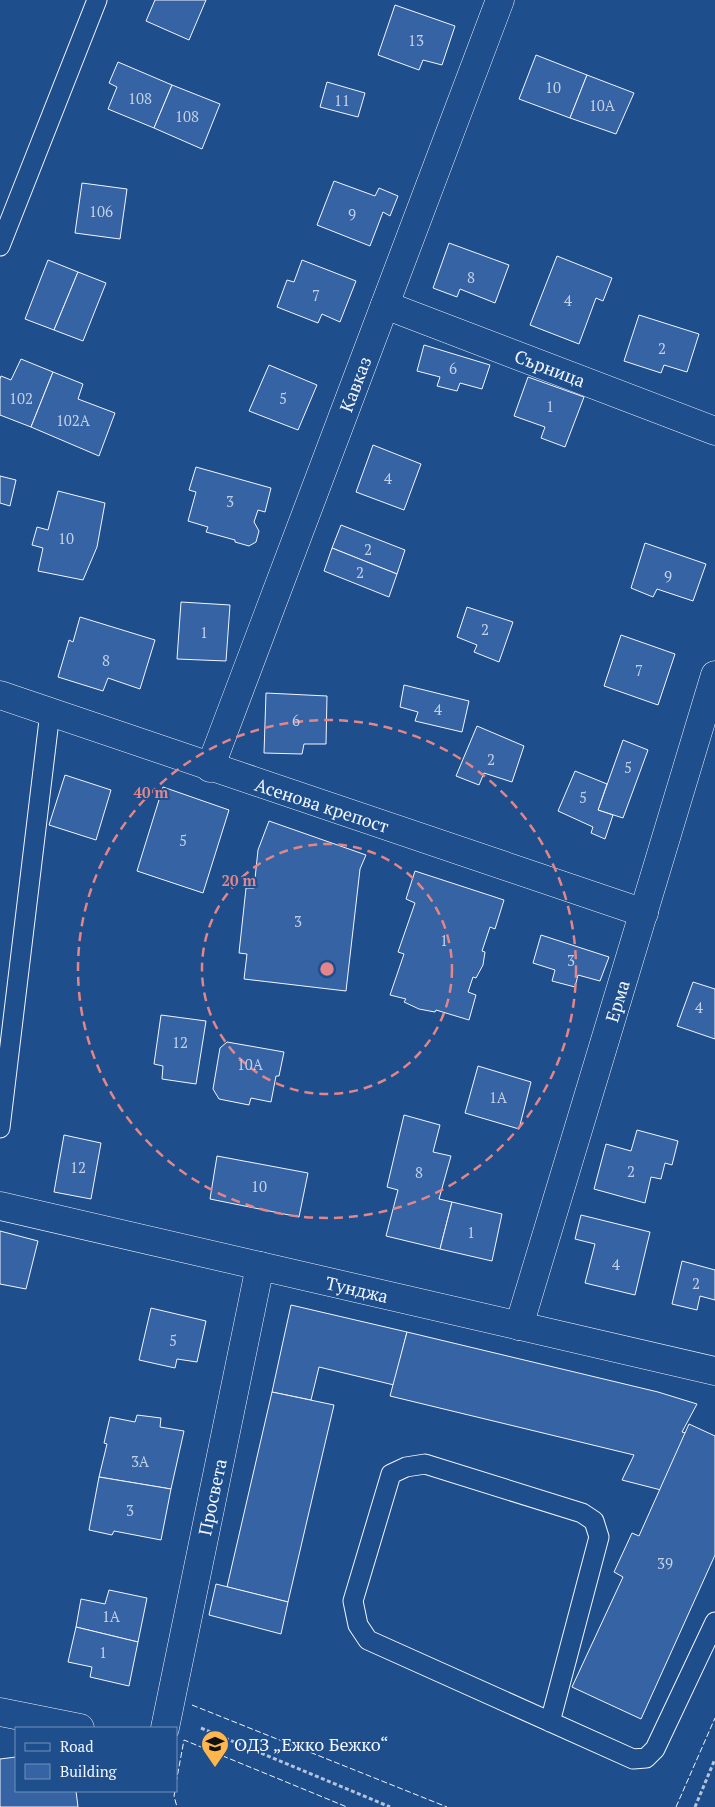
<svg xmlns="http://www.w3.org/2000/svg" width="715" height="1807" font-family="'PT Serif',serif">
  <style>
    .building { fill: #3563a3; stroke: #f2f6ff }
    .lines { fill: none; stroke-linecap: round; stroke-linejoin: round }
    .service-casing { stroke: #f2f6ff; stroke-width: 21 }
    .minor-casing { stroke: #f2f6ff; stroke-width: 29 }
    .path { stroke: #b3c4dc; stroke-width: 3; stroke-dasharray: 4 2.5; stroke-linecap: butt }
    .service { stroke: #1f4e8c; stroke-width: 19 }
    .minor { stroke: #1f4e8c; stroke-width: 28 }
    .fence { stroke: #f2f6ff; stroke-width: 1; stroke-dasharray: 6 2.5; stroke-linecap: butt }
    .ring { fill: none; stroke: #e38589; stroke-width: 2.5; stroke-dasharray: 9 6 }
    .labels { text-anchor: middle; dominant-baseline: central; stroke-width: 4; stroke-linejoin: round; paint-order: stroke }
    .number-label { font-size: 15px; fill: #c3d1e8 }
    .street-label { font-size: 18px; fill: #f2f6ff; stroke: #1f4e8c }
    .poi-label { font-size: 18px; fill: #f2f6ff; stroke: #1f4e8c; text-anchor: start }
    .centre { fill: #e38589; stroke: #1f4e8c; stroke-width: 2.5 }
    .ring-label { font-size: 15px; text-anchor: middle; font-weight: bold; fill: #e38589; stroke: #1f4e8c; stroke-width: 4; stroke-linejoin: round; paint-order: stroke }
  </style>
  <rect width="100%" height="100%" fill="#1f4e8c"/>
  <!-- building -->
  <g class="building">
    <path d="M155 0H206L189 40 146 21Z"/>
    <path d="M395 5 455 26 442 65 423 60 419 70 378 55Z"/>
    <path d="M536 55 587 75 570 118 519 99Z"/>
    <path d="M118 62 172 85 154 128 108 109 117 87 109 83Z"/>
    <path d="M587 75 634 93 616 134 570 118Z"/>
    <path d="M327 82 365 93 358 117 320 107Z"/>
    <path d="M172 85 220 104 202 149 154 128Z"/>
    <path d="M334 181 375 196 379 188 398 196 390 216 383 212 370 246 317 225Z"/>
    <path d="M82 183 127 189 120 239 75 233Z"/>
    <path d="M449 243 509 265 495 303 460 289 457 297 433 288Z"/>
    <path d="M557 256 612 278 603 301 596 298 579 344 530 325Z"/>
    <path d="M48 260 78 272 54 330 25 319Z"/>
    <path d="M302 260 356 281 340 322 322 314 318 323 277 307 287 280 294 282Z"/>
    <path d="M78 272 106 283 83 341 54 330Z"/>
    <path d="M639 315 699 334 687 372 664 365 661 373 624 361Z"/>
    <path d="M424 345 490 365 482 389 460 383 457 391 437 386 440 377 417 371Z"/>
    <path d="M21 359 53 372 31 427 0 415V379L1 376 11 380Z"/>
    <path d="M269 365 317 385 298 430 249 411Z"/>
    <path d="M53 372 83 384 78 399 115 413 99 456 31 427Z"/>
    <path d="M528 377 584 397 565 447 541 438 545 427 514 416Z"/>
    <path d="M373 445 421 464 404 510 356 492Z"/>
    <path d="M196 467 271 488 265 512 258 510 254 522 259 531 256 542 249 546 235 542V540L206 532 208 527 188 521 196 492 189 490Z"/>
    <path d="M0 476 16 480 10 506 0 503Z"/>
    <path d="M58 491 105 503 97 547 83 580 38 571 43 548 32 545 37 527 48 530Z"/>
    <path d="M341 525 405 550 397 574 332 548Z"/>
    <path d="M645 543 706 564 693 601 657 589 653 597 631 588Z"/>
    <path d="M332 548 397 574 389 597 324 571Z"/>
    <path d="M181 602 230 605 226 661 177 659Z"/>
    <path d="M467 607 513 622 499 662 474 652 477 645 457 637Z"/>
    <path d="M80 617 155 640 140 689 108 678 103 691 58 677 69 640 73 642Z"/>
    <path d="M621 635 675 654 658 705 604 686Z"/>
    <path d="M404 685 469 701 462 732 415 721 418 712 400 707Z"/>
    <path d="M266 693 327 696 326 744H304L302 754 264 753Z"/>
    <path d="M477 726 524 746 512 782 484 773 479 785 456 776Z"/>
    <path d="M623 740 648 750 623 818 598 810Z"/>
    <path d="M575 771 607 784 598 810 613 815 605 839 591 833 593 827 558 811Z"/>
    <path d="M65 775 111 790 96 840 49 825Z"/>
    <path d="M163 787 229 810 203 893 137 871Z"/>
    <path d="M269 821 366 855 360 869 346 991 244 979 247 954 239 953 246 888H254L258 850Z"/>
    <path d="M415 871 504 900 495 929 490 927 482 951 485 952 483 965 476 978 473 977 468 992 476 995 469 1020 436 1010 435 1012 419 1009 404 1002 406 999 390 995 404 954 398 952 415 903 406 899Z"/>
    <path d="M541 935 609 957 600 981 578 975 575 987 552 981 555 970 533 963Z"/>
    <path d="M693 982 715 989V1039L677 1026Z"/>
    <path d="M161 1015 206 1021 196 1084 162 1079 163 1066 154 1064Z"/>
    <path d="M227 1042 284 1052 279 1076H276L271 1102 251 1098 249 1105 219 1099 213 1089 220 1048Z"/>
    <path d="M478 1066 531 1082 519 1129 465 1113Z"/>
    <path d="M404 1115 440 1125 433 1152 451 1156 439 1199 452 1202 440 1249 386 1236 398 1190 387 1187Z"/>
    <path d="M637 1130 678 1141 672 1165 665 1163 661 1179 651 1177 645 1203 594 1189 606 1144 631 1151Z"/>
    <path d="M64 1135 101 1143 91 1199 54 1192Z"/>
    <path d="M217 1156 308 1173 299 1217 210 1199Z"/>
    <path d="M452 1202 502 1214 492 1261 440 1249Z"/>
    <path d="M581 1215 650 1232 635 1295 585 1283 595 1244 575 1239Z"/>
    <path d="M0 1231 38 1241 26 1289 0 1284Z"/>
    <path d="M682 1261 715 1270V1300L700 1296 697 1310 672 1304Z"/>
    <path d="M291 1305 407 1332 394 1385 319 1367 311 1400 272 1392Z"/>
    <path d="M151 1308 206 1321 197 1362 177 1359 175 1368 139 1360Z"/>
    <path d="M407 1332 658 1392 697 1404 682 1432 686 1433 661 1490 622 1480 634 1455 390 1396Z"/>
    <path d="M272 1392 334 1405 288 1602 227 1587Z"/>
    <path d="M137 1415 161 1418 160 1427 184 1431 171 1489 99 1477 107 1444 104 1443 110 1417 135 1422Z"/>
    <path d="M689 1424 715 1436V1555L641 1719 572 1687 623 1577 614 1572 632 1533 639 1536Z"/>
    <path d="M99 1477 171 1489 161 1540 114 1531 112 1535 89 1530Z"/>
    <path d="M216 1584 288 1602 281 1634 209 1615Z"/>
    <path d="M109 1590 147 1598 138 1642 76 1627 81 1599 105 1604Z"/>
    <path d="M76 1627 138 1642 129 1686 90 1677 92 1667 68 1662Z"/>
    <path d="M16 1757V1791H76L78 1807H0V1759Z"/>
  </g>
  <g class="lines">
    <!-- service casing -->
    <g class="service-casing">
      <g id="service">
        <path d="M0 246 97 0"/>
        <path d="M0 1128 50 712"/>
        <path d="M550 1722 599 1537 594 1521 582 1513 425 1464 406 1467 391 1474 353 1601 358 1625 368 1640 633 1759 646 1758 655 1749 715 1622"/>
      </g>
    </g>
    <!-- minor casing -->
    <g class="minor-casing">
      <g id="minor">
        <path d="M385 305 715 431"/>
        <path d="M0 695 644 913"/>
        <path d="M210 768 500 0"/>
        <path d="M0 1206 715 1371"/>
        <path d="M519 1326 715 675"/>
        <path d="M0 1712 80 1728"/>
        <path d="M165 1728 260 1266"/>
      </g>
    </g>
    <!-- path -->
    <g class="path">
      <path d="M201 1728 390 1807"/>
      <path d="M695 1807 715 1759"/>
    </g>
    <!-- service -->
    <use href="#service" class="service"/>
    <!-- minor -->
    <use href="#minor" class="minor"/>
    <!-- fence -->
    <g class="fence">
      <path d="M192 1705 447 1807"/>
      <path d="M176 1783 184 1740 347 1807"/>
      <path d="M175 1791 174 1796 177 1807"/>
      <path d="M676 1807 715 1718"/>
    </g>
  </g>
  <!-- distance rings -->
  <g class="ring">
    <circle cx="327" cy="969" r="125"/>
    <circle cx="327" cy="969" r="249"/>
  </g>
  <!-- icons -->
  <defs>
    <g id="school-pin" transform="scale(1.4375)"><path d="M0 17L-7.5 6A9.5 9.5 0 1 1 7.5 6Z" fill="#ffb74d" stroke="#1f4e8c"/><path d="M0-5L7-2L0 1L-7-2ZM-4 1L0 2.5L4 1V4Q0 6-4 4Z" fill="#111"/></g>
  </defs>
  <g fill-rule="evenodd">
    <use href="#school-pin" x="215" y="1744"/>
  </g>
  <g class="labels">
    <!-- number labels -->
    <g class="number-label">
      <text x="416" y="40">13</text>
      <text x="553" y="87">10</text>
      <text x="140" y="98">108</text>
      <text x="342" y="100">11</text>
      <text x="602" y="105">10А</text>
      <text x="187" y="116">108</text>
      <text x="101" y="211">106</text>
      <text x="352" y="214">9</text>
      <text x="471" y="277">8</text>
      <text x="316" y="295">7</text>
      <text x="568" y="300">4</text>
      <text x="662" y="348">2</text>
      <text x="453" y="368">6</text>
      <text x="21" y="398">102</text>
      <text x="283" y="398">5</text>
      <text x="550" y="406">1</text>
      <text x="73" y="420">102А</text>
      <text x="388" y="478">4</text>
      <text x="230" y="501">3</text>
      <text x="66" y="538">10</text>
      <text x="368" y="549">2</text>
      <text x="360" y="572">2</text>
      <text x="668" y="576">9</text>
      <text x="485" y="629">2</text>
      <text x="204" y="632">1</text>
      <text x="106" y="660">8</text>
      <text x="639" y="670">7</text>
      <text x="438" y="709">4</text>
      <text x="296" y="720">6</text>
      <text x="491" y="759">2</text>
      <text x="628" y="767">5</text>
      <text x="583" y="797">5</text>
      <text x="183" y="840">5</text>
      <text x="298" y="921">3</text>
      <text x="444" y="940">1</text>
      <text x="571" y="960">3</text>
      <text x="699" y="1007">4</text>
      <text x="180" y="1042">12</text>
      <text x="250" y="1064">10А</text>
      <text x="498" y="1097">1А</text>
      <text x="78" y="1167">12</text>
      <text x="631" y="1171">2</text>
      <text x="419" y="1172">8</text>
      <text x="259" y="1186">10</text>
      <text x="471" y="1232">1</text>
      <text x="616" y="1264">4</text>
      <text x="696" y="1283">2</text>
      <text x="173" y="1340">5</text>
      <text x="140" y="1461">3А</text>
      <text x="130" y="1510">3</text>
      <text x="665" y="1563">39</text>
      <text x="111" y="1616">1А</text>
      <text x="103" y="1652">1</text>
    </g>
    <!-- street labels -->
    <g class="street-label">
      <text transform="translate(550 368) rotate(21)">Сърница</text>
      <text transform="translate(355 384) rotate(-69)">Кавказ</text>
      <text transform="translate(322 805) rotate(18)">Асенова крепост</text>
      <text transform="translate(617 1001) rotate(-73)">Ерма</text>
      <text transform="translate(357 1289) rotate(13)">Тунджа</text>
      <text transform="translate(212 1497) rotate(-78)">Просвета</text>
    </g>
    <!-- poi labels -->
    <g class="poi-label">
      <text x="234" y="1744">ОДЗ „Ежко Бежко“</text>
    </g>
  </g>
  <circle cx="327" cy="969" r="8" class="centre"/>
  <g class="ring-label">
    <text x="151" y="798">40 m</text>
    <text x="239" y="886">20 m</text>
  </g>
  <!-- legend -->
  <rect x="15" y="1727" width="162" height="65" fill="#1f4e8c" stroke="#7391ba"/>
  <rect x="25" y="1743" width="25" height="8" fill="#1f4e8c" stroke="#7391ba"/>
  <text x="60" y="1752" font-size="15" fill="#f2f6ff">Road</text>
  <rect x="25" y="1764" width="25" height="15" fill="#3563a3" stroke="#7391ba"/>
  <text x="60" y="1777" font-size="15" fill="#f2f6ff">Building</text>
</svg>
